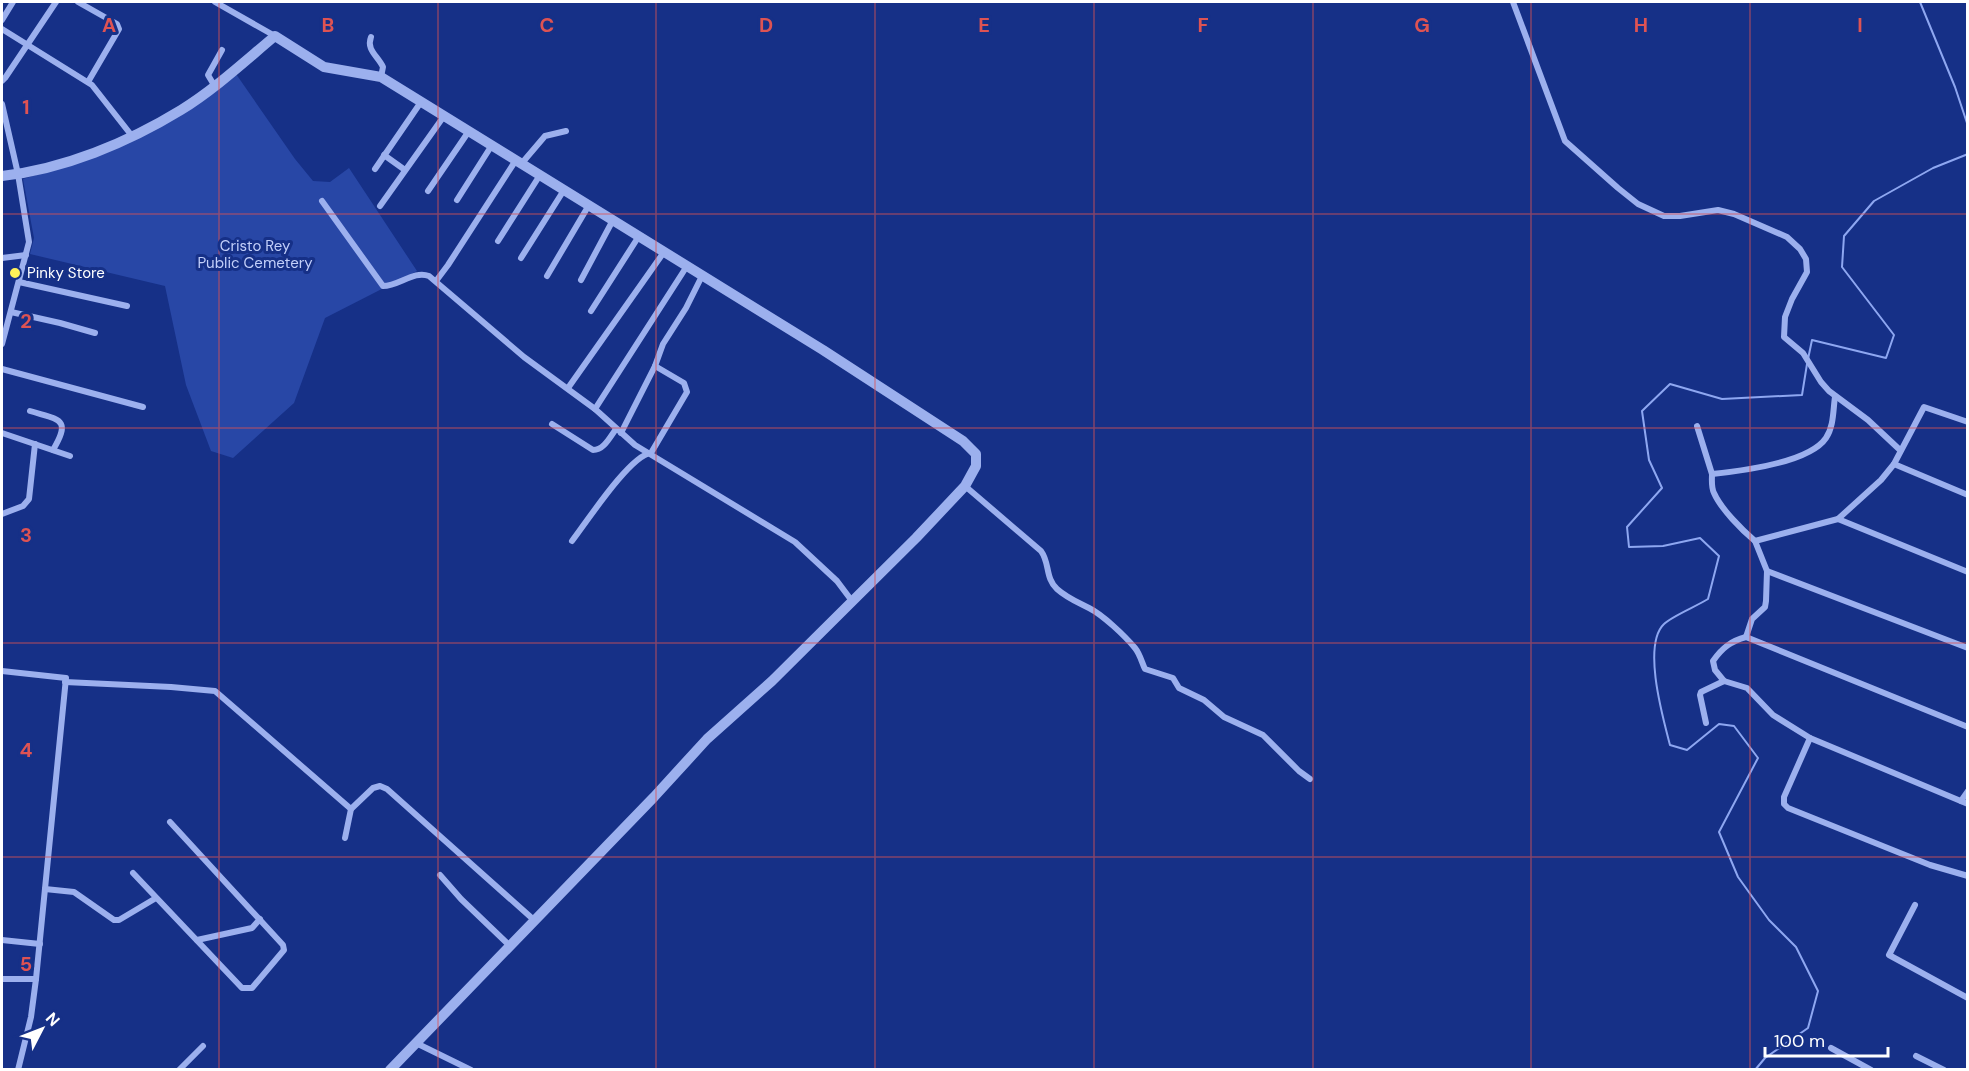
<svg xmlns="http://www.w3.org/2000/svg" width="1969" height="1071" font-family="'DM Sans',sans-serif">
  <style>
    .green { fill: #2847a6 }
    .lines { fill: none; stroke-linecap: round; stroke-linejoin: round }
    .stream { stroke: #8ea7f1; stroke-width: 2 }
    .minor { stroke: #9cb0ee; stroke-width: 6 }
    .tertiary { stroke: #9cb0ee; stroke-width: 10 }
    .grid { fill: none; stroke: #de5353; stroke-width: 1.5; stroke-opacity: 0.55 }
    .poi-dot { fill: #fff259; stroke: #163087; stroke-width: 2 }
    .labels { text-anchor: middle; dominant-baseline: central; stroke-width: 6; stroke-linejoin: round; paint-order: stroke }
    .park-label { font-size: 15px; fill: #c2cffa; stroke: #163087 }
    .poi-label { font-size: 15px; fill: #fff; stroke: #163087; text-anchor: start }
    .grid-label { font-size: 20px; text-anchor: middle; font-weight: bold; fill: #de5353; stroke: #163087; stroke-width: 6; stroke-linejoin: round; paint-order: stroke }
  </style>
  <rect width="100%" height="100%" fill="#163087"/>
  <!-- green -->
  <path class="green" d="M236 74 295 159 313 181 330 182 349 168 417 271 325 318 294 403 233 458 211 451 186 385 165 286 30 254 34 238 23 179 92 158Z"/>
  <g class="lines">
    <!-- stream -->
    <g class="stream">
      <path d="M1920 2 1955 87 1968 126"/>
      <path d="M1808 359 1812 340 1886 358 1894 335 1842 267 1844 236 1874 201 1933 168 1968 154"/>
      <path d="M1755 1070 1765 1058 1808 1028 1818 991 1796 947 1769 920 1738 877 1719 832 1758 758 1734 726 1719 724 1687 750 1670 745C1663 718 1642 645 1664 624 1672 616 1697 606 1708 599L1719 556 1700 538 1663 546 1629 547 1627 527 1662 488 1649 460 1642 411 1670 384 1722 399 1802 395 1807 364"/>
    </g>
    <!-- minor -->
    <g class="minor">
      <path d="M78 2 117 24 119 29 88 82"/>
      <path d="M215 2 275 36"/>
      <path d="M1513 2 1565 141 1618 188 1638 204 1664 216H1680L1718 210 1734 214 1787 237 1800 249 1806 259 1807 272 1792 299 1785 317 1784 337 1803 353 1821 382 1829 391 1868 420 1900 450"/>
      <path d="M2 20 13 2"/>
      <path d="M2 29 92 85 132 136"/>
      <path d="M371 37C366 50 378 56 383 67L381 77"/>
      <path d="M2 81 5 78 56 2"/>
      <path d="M214 85 208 75 222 50"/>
      <path d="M2 104 18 174 29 242 2 344"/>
      <path d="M384 155 405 170"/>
      <path d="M522 163 545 136 566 131"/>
      <path d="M375 169 421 102"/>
      <path d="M428 191 469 131"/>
      <path d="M457 200 492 145"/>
      <path d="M322 201 383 286C399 286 414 270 429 276L524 357 595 409 635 445 795 542 837 581 852 601"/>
      <path d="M380 206 444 116"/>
      <path d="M498 241 540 175"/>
      <path d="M2 258 26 255"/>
      <path d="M521 258 564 190"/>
      <path d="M547 276 589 205"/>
      <path d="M581 280 613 220"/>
      <path d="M436 281 448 265 516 160"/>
      <path d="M19 282 127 306"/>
      <path d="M591 311 639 236"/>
      <path d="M11 312 60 323 95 333"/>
      <path d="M2 369 143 407"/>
      <path d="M568 388 664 252"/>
      <path d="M595 409 687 266"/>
      <path d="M30 411C59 420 72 418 53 450"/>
      <path d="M552 424 593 450C604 450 610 437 616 429"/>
      <path d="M1697 426 1712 474C1741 471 1809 463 1826 438 1834 426 1833 410 1835 397"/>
      <path d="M2 433 70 456"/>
      <path d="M621 433 655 366 663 344 686 308 702 276"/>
      <path d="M1894 464 1968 495"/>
      <path d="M1712 474C1712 480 1711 487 1714 493 1721 509 1742 530 1755 541"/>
      <path d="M965 486 1041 551C1050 563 1045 578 1057 589 1067 598 1077 602 1089 608 1103 615 1125 636 1135 648 1140 654 1142 663 1145 669L1173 678 1179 688 1204 700 1224 717 1263 735 1299 771 1310 779"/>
      <path d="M2 514 23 506 29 499 35 444"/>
      <path d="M1838 519 1968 572"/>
      <path d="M572 541C586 523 630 455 651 453L687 392 684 383 655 366"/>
      <path d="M1767 571 1968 648"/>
      <path d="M1746 637 1752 619 1765 607 1766 601 1767 571 1755 541 1838 519 1881 480 1894 464 1924 407 1968 422"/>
      <path d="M2 671 66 678 36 979 31 1017 18 1070"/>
      <path d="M1724 681 1715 670 1713 661C1722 648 1731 641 1746 637L1968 727"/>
      <path d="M65 682 171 687 215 691 351 809"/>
      <path d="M1706 723 1700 695 1701 692 1724 681 1747 688 1773 715 1810 738 1968 804"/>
      <path d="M1810 738 1784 797V804L1788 808 1930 865 1968 876"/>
      <path d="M1961 801 1968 791"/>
      <path d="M345 838 351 809 373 788 380 786 387 789 534 920"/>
      <path d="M133 873 242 988H252L284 950 283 945 170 822"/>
      <path d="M440 875 461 899 509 945"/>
      <path d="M45 889 74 892 114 920H119L156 898"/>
      <path d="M1915 905 1889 955 1968 998"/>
      <path d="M2 940 40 944"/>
      <path d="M197 940 252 928 260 919"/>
      <path d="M2 979H36"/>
      <path d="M416 1043 471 1070"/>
      <path d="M1831 1048 1871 1070"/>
      <path d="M1916 1056 1944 1070"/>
      <path d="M179 1070 203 1046"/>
    </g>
    <!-- tertiary -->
    <path class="tertiary" d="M2 176C64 169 127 143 181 110 215 89 245 61 275 36L324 67 381 77 823 350 963 441 976 454V466L965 486 916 538 772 681 707 739 654 797 390 1070"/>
  </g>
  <!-- grid -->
  <path class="grid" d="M219 2V1070M438 2V1070M656 2V1070M875 2V1070M1094 2V1070M1313 2V1070M1531 2V1070M1750 2V1070M2 214H1968M2 428H1968M2 643H1968M2 857H1968"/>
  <!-- markers -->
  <circle class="poi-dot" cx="15" cy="273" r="6"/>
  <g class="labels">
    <!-- park labels -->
    <g class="park-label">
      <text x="255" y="246">Cristo Rey<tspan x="255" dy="17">Public Cemetery</tspan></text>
    </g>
    <!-- poi labels -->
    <g class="poi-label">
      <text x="27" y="273">Pinky Store</text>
    </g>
  </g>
  <g class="grid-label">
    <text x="109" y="32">A</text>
    <text x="328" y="32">B</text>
    <text x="547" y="32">C</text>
    <text x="766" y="32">D</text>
    <text x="984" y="32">E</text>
    <text x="1203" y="32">F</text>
    <text x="1422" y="32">G</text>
    <text x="1641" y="32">H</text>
    <text x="1860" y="32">I</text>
    <text x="26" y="114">1</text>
    <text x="26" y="328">2</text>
    <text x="26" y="542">3</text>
    <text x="26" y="757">4</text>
    <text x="26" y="971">5</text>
  </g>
  <!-- border -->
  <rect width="1969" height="1071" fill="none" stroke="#ffffff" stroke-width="6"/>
  <!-- north arrow -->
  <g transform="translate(42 1029) rotate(48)" stroke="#163087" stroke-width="4.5" paint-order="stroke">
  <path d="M0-4.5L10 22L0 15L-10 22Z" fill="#ffffff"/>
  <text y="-9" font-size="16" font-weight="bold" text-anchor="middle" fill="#ffffff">N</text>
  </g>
  <!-- scale -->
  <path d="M1765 1047v9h123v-9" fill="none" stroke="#ffffff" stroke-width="3"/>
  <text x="1774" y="1047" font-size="18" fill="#ffffff" stroke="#163087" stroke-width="4.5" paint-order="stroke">100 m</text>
</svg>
